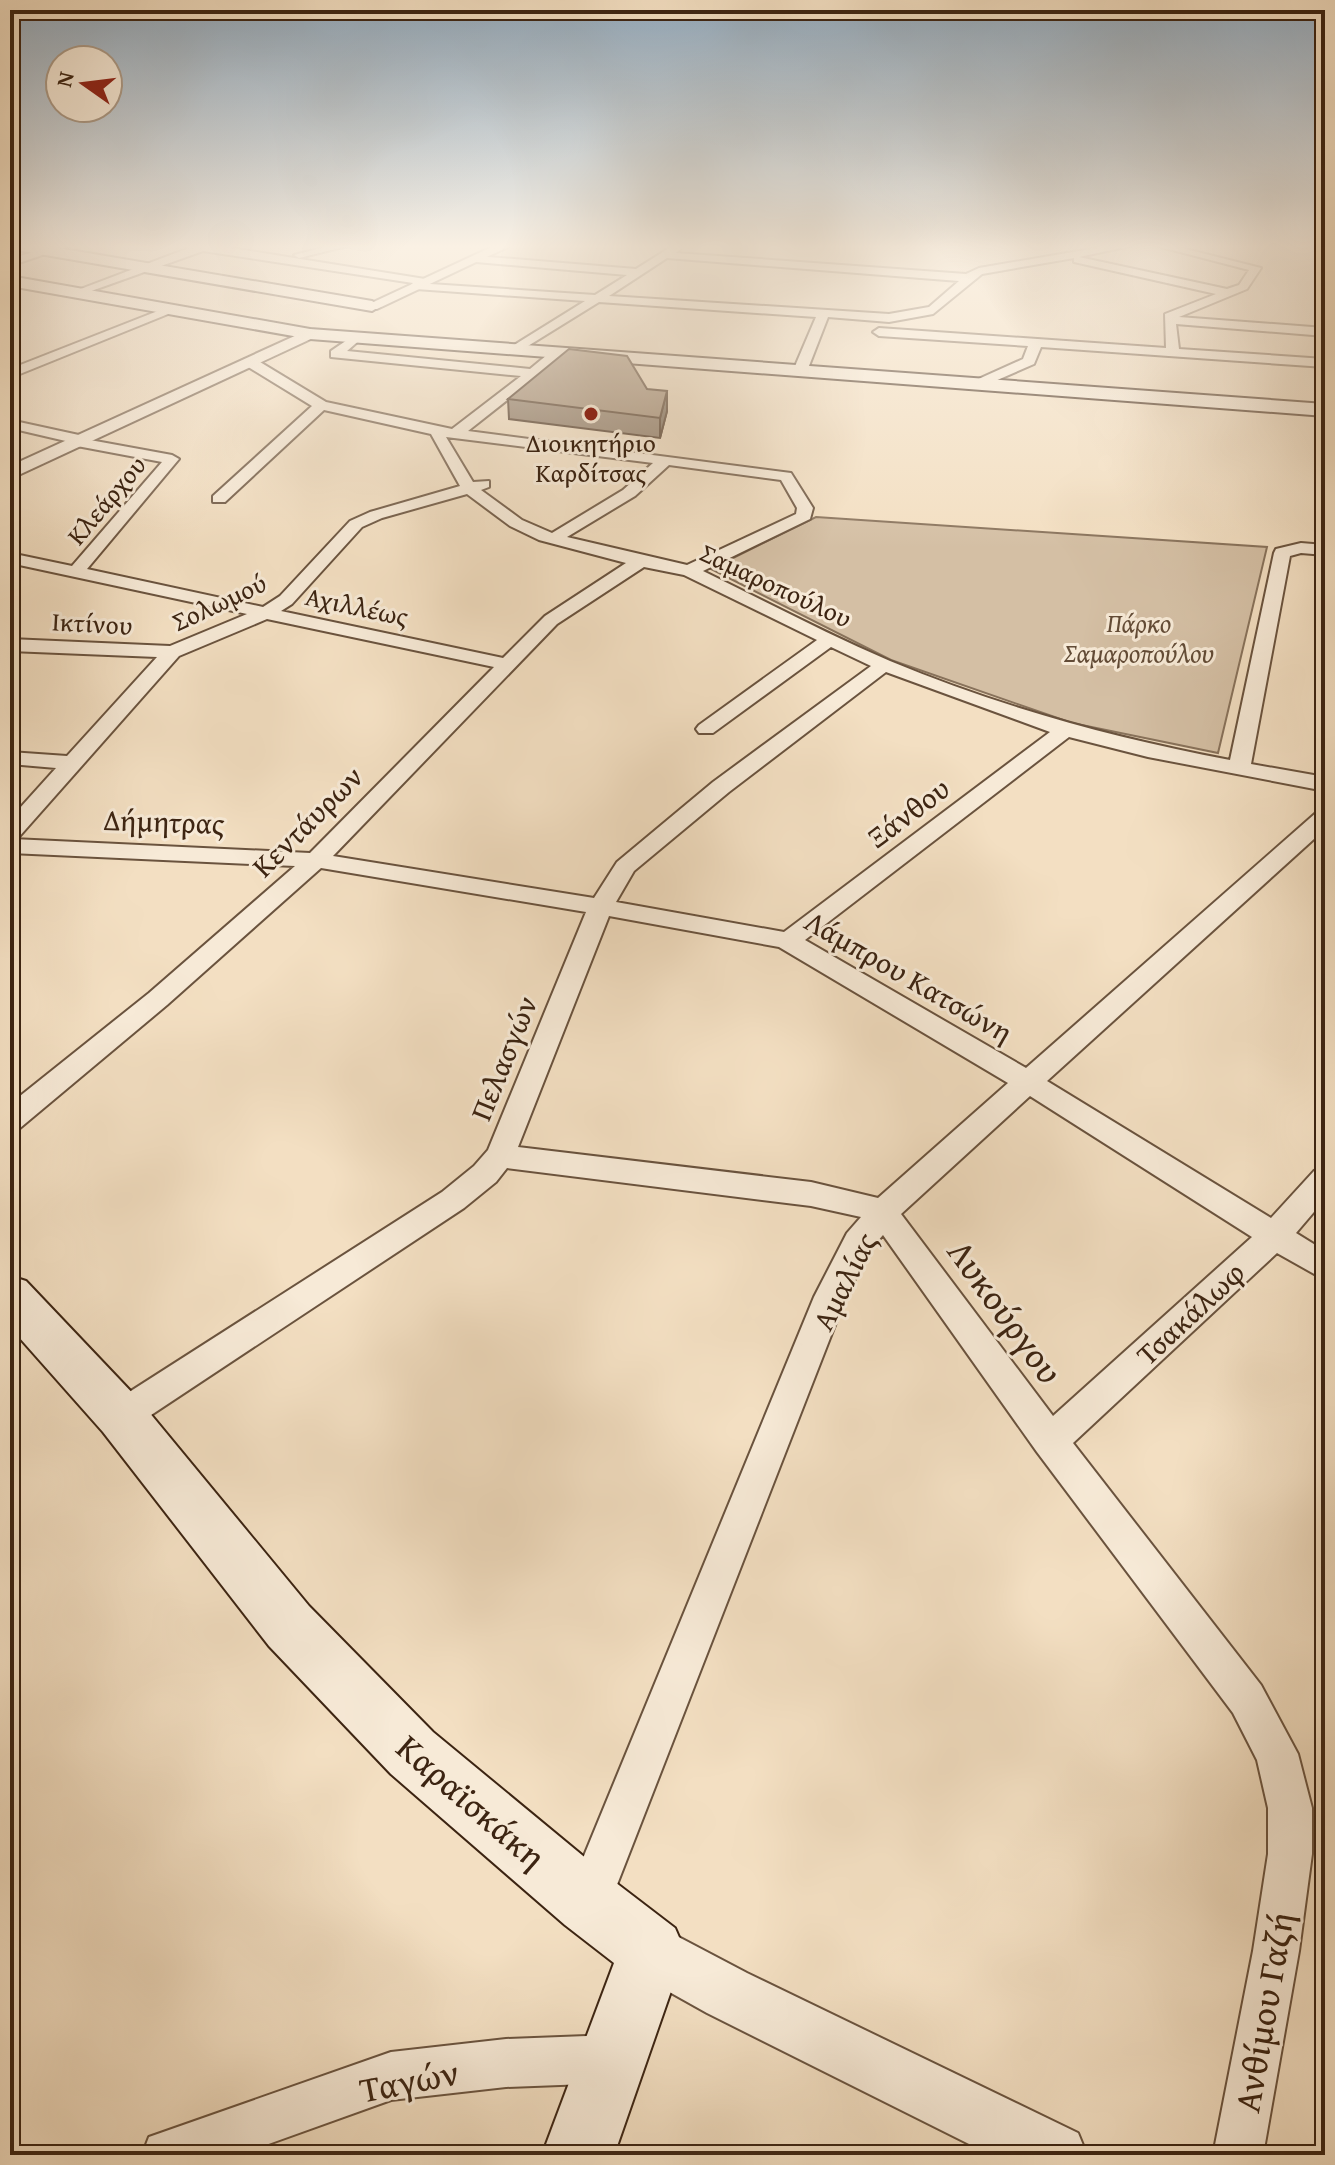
<svg xmlns="http://www.w3.org/2000/svg" width="1335" height="2165" font-family="'Gentium Book Plus',serif">
  <style>
    .green { fill: #d4bfa4; stroke: #88725b; stroke-width: 2 }
    .lines { fill: none; stroke-linecap: round; stroke-linejoin: round }
    .minor-casing { stroke: #6a533e; stroke-width: 4 }
    .tertiary-casing { stroke: #6a533e; stroke-width: 4 }
    .secondary-casing { stroke: #3c2412; stroke-width: 4 }
    .minor { fill: #f7ead7; fill-rule: evenodd }
    .tertiary { fill: #f7ead7; fill-rule: evenodd }
    .secondary { fill: #f7ead7; fill-rule: evenodd }
    .wall { fill: #85725f; stroke: #3c2412; stroke-width: 2 }
    .shaded-wall { fill: #6c5d4d; stroke: #3c2412; stroke-width: 2 }
    .building { fill: #9b856e; stroke: #3c2412; stroke-width: 2 }
    .poi-dot { fill: #8f2418; stroke: #f7ead7; stroke-width: 3 }
    .labels { text-anchor: middle; dominant-baseline: central; stroke-width: 6; stroke-linejoin: round; paint-order: stroke }
    .far-poi-label { font-size: 26px; fill: #3c2412; stroke: #f7ead7 }
    .far-street-label { font-size: 26px; fill: #3c2412; stroke: #f7ead7 }
    .far-park-label { font-size: 26px; font-style: italic; fill: #624b36; stroke: #f7ead7 }
    .street-label { font-size: 30px; fill: #3c2412; stroke: #f7ead7 }
    .near-street-label { font-size: 36px; fill: #3c2412; stroke: #f7ead7 }
  </style>
  <rect width="100%" height="100%" fill="#f3dfc2"/>
  <filter id="stains"><feTurbulence type="fractalNoise" baseFrequency=".0025" numOctaves="4"/><feColorMatrix values="0 0 0 0 .2 0 0 0 0 .09 0 0 0 0 .02 0 0 0 .5 -.17"/></filter>
  <radialGradient id="worn" r=".72"><stop offset=".6" stop-color="#630" stop-opacity="0"/><stop offset="1" stop-color="#630" stop-opacity=".3"/></radialGradient>
  <!-- green -->
  <path class="green" d="M816 517 1267 547 1218 753 1072 723 891 660 711 569Z"/>
  <g class="lines">
    <!-- minor casing -->
    <g class="minor-casing">
      <g id="minor">
        <path d="M57 245H72L10 266V259Z"/>
        <path d="M182 245H213L425 279 430 284 595 295 627 275 476 262 471 259 476 256 636 269 674 245H681L683 247 676 253 966 274 979 268 1114 245H1135L1079 257 1227 289 1239 285 1249 270 1153 245H1170L1261 268 1247 289 1179 317 1325 328V336L1176 324 1179 349 1325 359V367L1041 347 1034 364 979 388 972 384 974 381 1023 359 1028 346 879 336 873 332 879 328 1166 348 1165 314 1216 294 1074 262V258L982 274 933 314 889 322 828 317 807 371 800 375 793 371 816 317 599 302 515 354 509 350 511 347 585 301 416 289 410 286 413 283 203 251 80 295 70 293 189 248ZM667 258 959 281 929 307 889 314 609 296Z"/>
        <path d="M333 245H352L299 258 294 255Z"/>
        <path d="M168 307 178 310 10 378V369Z"/>
        <path d="M356 334 362 338 347 351 530 369 553 350H563V356L468 431 791 473 813 508 810 519 703 571C765 601 827 634 890 661 1000 707 1114 738 1230 760L1274 553 1276 549 1301 543 1325 545V555L1301 553 1290 556 1251 764 1325 777V791L1148 757 1069 737 805 940 1026 1068 1317 812 1325 810V829L1047 1081 1271 1218 1314 1171 1325 1167V1199L1296 1233 1325 1251V1280L1277 1253 1073 1443 1261 1685 1298 1754 1312 1808V1854L1299 1951 1263 2155H1213L1253 1951 1268 1854V1808L1257 1760 1233 1713 1037 1452 883 1235 869 1251 846 1297 604 1918 588 1925 572 1918 565 1902 814 1297 847 1233 861 1217 811 1206 507 1168 496 1182 464 1208 133 1427 121 1432 109 1427 104 1416 109 1405 442 1192 474 1166 488 1150 586 912 321 868 167 1005 20 1128 10 1131V1104L149 993 295 866 10 853V819L56 768 10 764V752L67 756 157 657 10 651V639L170 646 247 614 10 563V553L72 566 162 462 77 446 70 442 10 428V420L88 437 90 440 172 455 179 459 87 569 263 607 280 596 350 521 370 512 460 486 431 434 324 410 225 502H213V496L312 406 245 365V359H255L326 402 452 429 521 376 331 357V351ZM446 437 653 463 623 490 552 533 522 520 481 490 489 487V481L473 482ZM669 465 781 480 797 508 796 514 687 565 567 537 635 496ZM467 494 510 526 539 540 626 563 545 616 503 658 281 611 292 604 362 527 382 518ZM644 567 684 575 817 640 699 725 696 729 699 733H713L831 647 871 666 713 782 617 862 594 898 333 856 557 624ZM267 619 494 667 310 853 13 839 18 838 179 656ZM886 672 1050 732 784 932 616 902 634 871 729 792ZM609 916 779 947 1008 1083 878 1198 811 1182 518 1147ZM1030 1096 1252 1237 1053 1416 901 1214Z"/>
        <path d="M613 2035 630 2042 637 2059 630 2076 613 2083 506 2087 391 2100 238 2155H142L149 2137 391 2052 506 2039Z"/>
      </g>
    </g>
    <!-- tertiary casing -->
    <g class="tertiary-casing">
      <g id="tertiary">
        <path d="M496 245H512L377 309H367L365 306Z"/>
        <path d="M310 329 315 331V337L10 479V466Z"/>
        <path d="M652 1923 747 1973 1078 2133 1087 2155H991L707 2013 632 1971 624 1951 632 1931Z"/>
      </g>
    </g>
    <!-- secondary casing -->
    <g class="secondary-casing">
      <g id="secondary">
        <path d="M10 245H40L372 301 380 306 372 311 16 250Z"/>
        <path d="M10 276 310 329 1325 404V416L310 339 10 286Z"/>
        <path d="M10 1276 26 1281 139 1400 309 1606 433 1732 611 1879 675 1928 685 1951 614 2155H542L614 1963 565 1925 391 1774 269 1646 103 1432 10 1327Z"/>
      </g>
    </g>
    <!-- minor -->
    <use href="#minor" class="minor"/>
    <!-- tertiary -->
    <use href="#tertiary" class="tertiary"/>
    <!-- secondary -->
    <use href="#secondary" class="secondary"/>
  </g>
  <!-- wall -->
  <path class="wall" d="M647 389 667 411 660 438 509 419 508 399Z"/>
  <!-- shaded-wall -->
  <path class="shaded-wall" d="M667 391V411L660 438V418Z"/>
  <!-- building -->
  <path class="building" d="M569 349 627 356 647 389 667 391 660 418 508 399Z"/>
  <!-- sky -->
  <linearGradient id="sky" x2="0" y2="1"><stop stop-color="#93acc1"/><stop offset="0.45" stop-color="#faf1e4"/><stop offset="1" stop-color="#faf1e4" stop-opacity="0"/></linearGradient>
  <rect width="1335" height="548" fill="url(#sky)"/>
  <!-- markers -->
  <circle class="poi-dot" cx="591" cy="414" r="8"/>
  <g class="labels">
    <!-- far-poi labels -->
    <g class="far-poi-label">
      <text x="591" y="442">Διοικητήριο<tspan x="591" dy="30">Καρδίτσας</tspan></text>
    </g>
    <!-- far-street labels -->
    <g class="far-street-label">
      <text transform="translate(106 500) rotate(-50)">Κλεάρχου</text>
      <text transform="translate(776 585) rotate(25)">Σαμαροπούλου</text>
      <text transform="translate(219 602) rotate(-25)">Σολωμού</text>
      <text transform="translate(357 606) rotate(12)">Αχιλλέως</text>
      <text transform="translate(92 623) rotate(3)">Ικτίνου</text>
    </g>
    <!-- far-park labels -->
    <g class="far-park-label">
      <text x="1139" y="622">Πάρκο<tspan x="1139" dy="30">Σαμαροπούλου</tspan></text>
    </g>
    <!-- street labels -->
    <g class="street-label">
      <text transform="translate(908 812) rotate(-37)">Ξάνθου</text>
      <text transform="translate(164 821) rotate(2)">Δήμητρας</text>
      <text transform="translate(307 821) rotate(-45)">Κεντάυρων</text>
      <text transform="translate(909 976) rotate(30)">Λάμπρου Κατσώνη</text>
      <text transform="translate(503 1058) rotate(-68)">Πελασγών</text>
      <text transform="translate(844 1281) rotate(-63)">Αμαλίας</text>
      <text transform="translate(1190 1313) rotate(-43)">Τσακάλωφ</text>
    </g>
    <!-- near-street labels -->
    <g class="near-street-label">
      <text transform="translate(1006 1311) rotate(54)">Λυκούργου</text>
      <text transform="translate(472 1801) rotate(41)">Καραϊσκάκη</text>
      <text transform="translate(1263 2012) rotate(-80)">Ανθίμου Γαζή</text>
      <text transform="translate(409 2080) rotate(-11)">Ταγών</text>
    </g>
  </g>
  <!-- margin -->
  <rect width="1335" height="2165" fill="none" stroke="#f3dfc2" stroke-width="40"/>
  <rect x="12" y="12" width="1311" height="2141" fill="none" stroke="#3c2412" stroke-width="4"/>
  <rect x="20" y="20" width="1295" height="2125" fill="none" stroke="#3c2412" stroke-width="2"/>
  <!-- north arrow -->
  <g transform="translate(84 84) rotate(284)"><circle r="38" fill="#f7ead7" stroke="#ac9b88" stroke-width="2"/>
  <path d="M0-6L14 30L0 20L-14 30Z" fill="#8f2418"/>
  <text y="-12" font-size="22" font-weight="bold" text-anchor="middle" fill="#3c2412">N</text>
  </g>
  <rect width="100%" height="100%" filter="url(#stains)"/>
  <rect width="100%" height="100%" fill="url(#worn)"/>
</svg>
